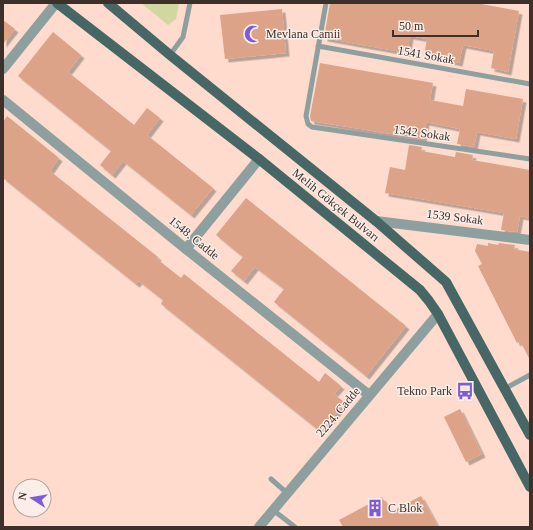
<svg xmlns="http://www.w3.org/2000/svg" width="533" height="530" font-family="Georgia,serif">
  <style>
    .green { fill: #d1d79e }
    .building { fill: #dca389; filter: url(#shadow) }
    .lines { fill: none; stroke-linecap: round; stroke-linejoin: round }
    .service { stroke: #8e9f9f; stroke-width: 5 }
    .minor { stroke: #8e9f9f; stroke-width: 10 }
    .primary { stroke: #476766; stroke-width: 10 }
    .labels { text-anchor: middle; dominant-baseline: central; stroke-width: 3; stroke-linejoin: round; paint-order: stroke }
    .poi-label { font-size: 12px; fill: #3d302a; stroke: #fbede7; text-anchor: start }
    .street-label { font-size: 12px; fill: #3d302a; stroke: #fbede7 }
  </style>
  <defs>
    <filter id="shadow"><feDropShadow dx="3.5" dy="3.5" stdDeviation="0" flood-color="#0004"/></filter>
  </defs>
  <rect width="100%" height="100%" fill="#fedbcc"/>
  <!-- green -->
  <path class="green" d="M141 3H179L176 19 168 25Z"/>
  <!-- building -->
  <g class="building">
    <path d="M330 3H476L519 11 508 72 491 68 494 51 463 45 459 63 424 56 427 39 410 36 407 53 324 38Z"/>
    <path d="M282 9 286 53 225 59 220 15Z"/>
    <path d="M3 20 15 29 3 44Z"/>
    <path d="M53 32 81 55 68 72 134 125 147 108 160 118 147 135 213 188 191 215 123 161 112 175 100 165 111 151 18 76Z"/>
    <path d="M320 63 433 83 430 100 463 106 466 89 523 99 516 139 477 132 474 147 457 144 460 129 426 122 423 139 311 121 310 116Z"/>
    <path d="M7 116 59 158 50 171 158 257 157 259 181 278 184 274 319 382 325 373 341 386 334 394 345 403 321 432 161 304 163 300 139 281 136 284 3 178V122Z"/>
    <path d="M409 145 422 147 421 151 455 157 456 152 473 155 472 160 530 170V218L520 216 517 232 501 230 504 213 385 193 390 167 405 170Z"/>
    <path d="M246 198 406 326 366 376 274 302 284 289 255 267 244 281 231 271 243 257 216 235Z"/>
    <path d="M488 243 498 245 499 243 515 245 514 249 530 252V360L520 341 517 343 478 266 482 264 475 251 477 244 488 246Z"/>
    <path d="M460 409 482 454 466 462 444 417Z"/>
    <path d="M421 496 438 527H343L339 520 382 497 391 512Z"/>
  </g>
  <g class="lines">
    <!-- service -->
    <g class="service">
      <path d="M326 3 306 116 308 124 312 127 530 159"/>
      <path d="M318 46 530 84"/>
      <path d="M170 55 183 37 190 3"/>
      <path d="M504 389 530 375"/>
      <path d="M271 479 287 493"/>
      <path d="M273 510 295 527"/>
    </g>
    <!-- minor -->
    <g class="minor">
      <path d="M3 69 56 3"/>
      <path d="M3 100 186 249 369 395"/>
      <path d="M376 221 530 240"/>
      <path d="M186 249 259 159"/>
      <path d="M259 527 438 314"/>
    </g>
    <!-- primary -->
    <g class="primary">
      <path d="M57 3 259 159 420 290 429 301 438 314 530 487"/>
      <path d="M108 3 170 55 376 221 446 282 530 435"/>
    </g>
  </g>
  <!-- icons -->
  <defs>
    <g id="mosque-bare" transform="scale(1.38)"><path d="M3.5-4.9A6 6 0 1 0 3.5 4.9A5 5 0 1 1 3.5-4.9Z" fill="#7c5dd7" stroke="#fbede7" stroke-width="2.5" paint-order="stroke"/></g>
    <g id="bus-bare" transform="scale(1.38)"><path d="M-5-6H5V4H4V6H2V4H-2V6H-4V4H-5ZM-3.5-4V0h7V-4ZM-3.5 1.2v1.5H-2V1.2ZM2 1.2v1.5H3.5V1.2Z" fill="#7c5dd7" stroke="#fbede7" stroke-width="2.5" paint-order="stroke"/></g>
    <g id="building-bare" transform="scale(1.38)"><path d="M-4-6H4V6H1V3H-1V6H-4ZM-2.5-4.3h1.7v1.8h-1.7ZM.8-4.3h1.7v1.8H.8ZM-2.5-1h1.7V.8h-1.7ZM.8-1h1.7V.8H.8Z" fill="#7c5dd7" stroke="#fbede7" stroke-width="2.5" paint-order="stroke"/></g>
  </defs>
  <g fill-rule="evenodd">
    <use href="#mosque-bare" x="253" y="34"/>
    <use href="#bus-bare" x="465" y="391"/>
    <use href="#building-bare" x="375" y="508"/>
  </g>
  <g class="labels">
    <!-- poi labels -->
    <g class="poi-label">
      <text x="266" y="34">Mevlana Camii</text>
      <text x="452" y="391" text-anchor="end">Tekno Park</text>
      <text x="388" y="508">C Blok</text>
    </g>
    <!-- street labels -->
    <g class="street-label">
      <text transform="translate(426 55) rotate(10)">1541 Sokak</text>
      <text transform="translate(422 133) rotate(8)">1542 Sokak</text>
      <text transform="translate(336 205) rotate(39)">Melih Gökçek Bulvarı</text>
      <text transform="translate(455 217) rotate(7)">1539 Sokak</text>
      <text transform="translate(194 238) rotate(39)">1548. Cadde</text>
      <text transform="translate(338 412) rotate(-50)">2224. Cadde</text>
    </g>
  </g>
  <!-- border -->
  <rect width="533" height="530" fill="none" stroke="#3d302a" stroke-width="8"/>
  <!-- north arrow -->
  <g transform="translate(32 498) rotate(282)"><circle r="19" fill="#fbede7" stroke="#afa19b"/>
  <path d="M0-3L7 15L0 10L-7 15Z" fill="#7c5dd7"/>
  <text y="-6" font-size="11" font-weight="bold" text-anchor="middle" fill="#3d302a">N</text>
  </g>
  <!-- scale -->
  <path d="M393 30v6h85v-6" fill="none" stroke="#3d302a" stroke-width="2"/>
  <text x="399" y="30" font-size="12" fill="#3d302a" stroke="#fbede7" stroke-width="3" paint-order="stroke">50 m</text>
</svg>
